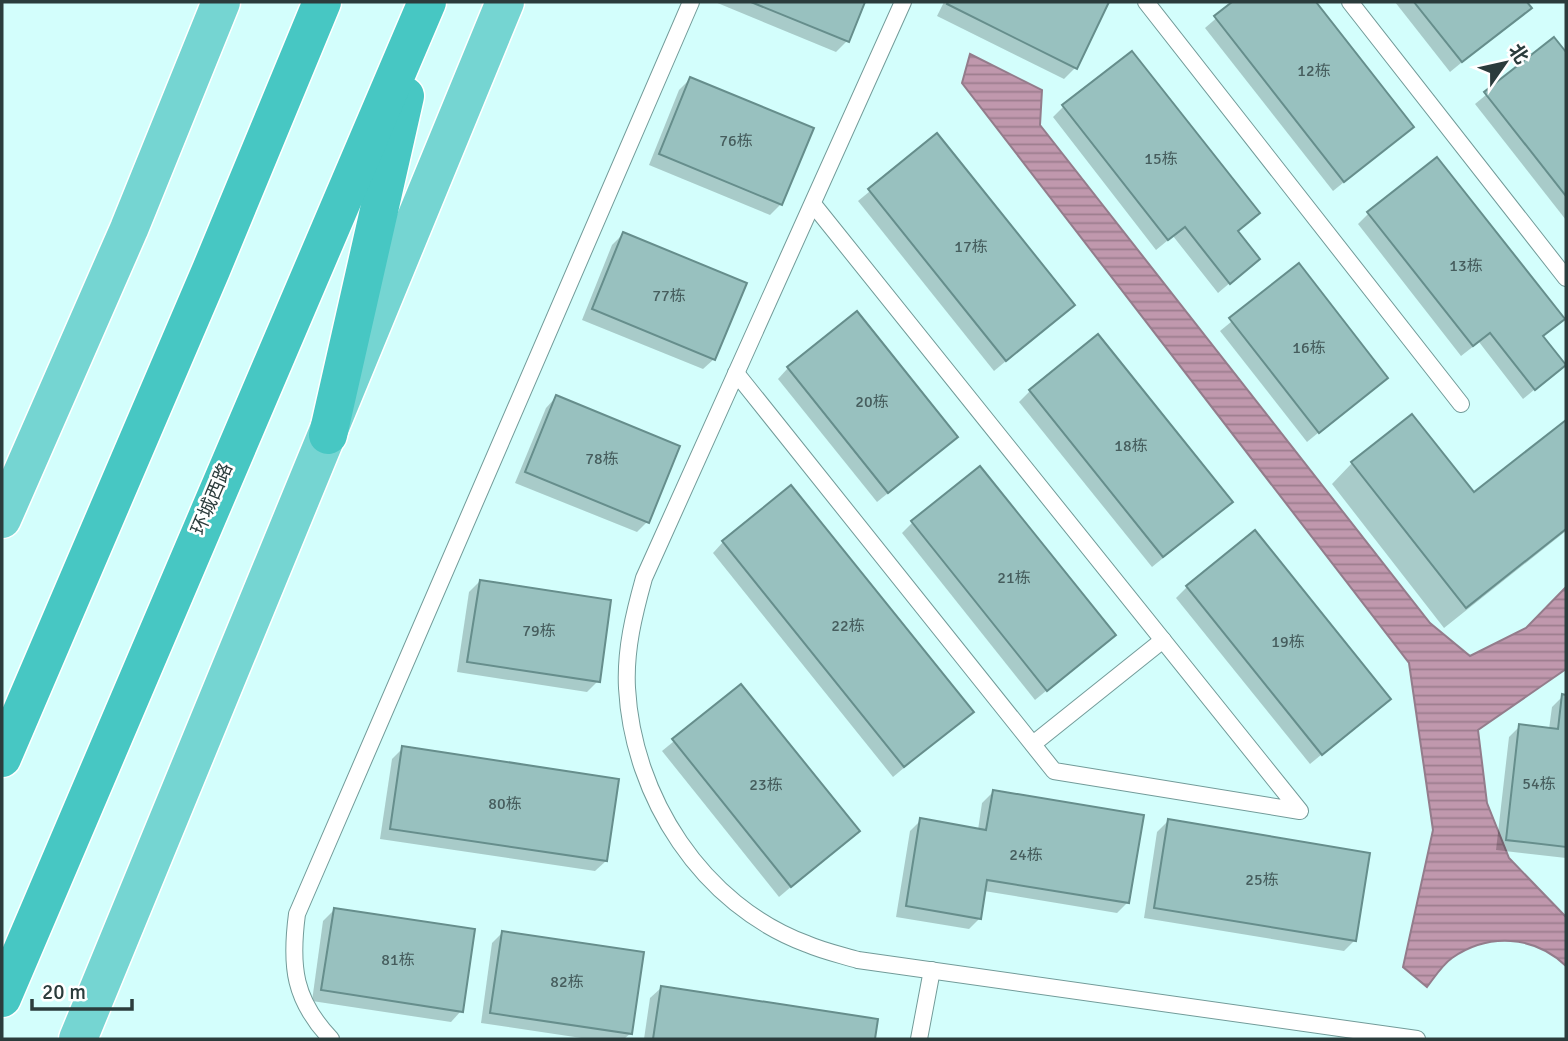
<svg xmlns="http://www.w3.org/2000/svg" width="1568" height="1041" font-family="Signika,'Noto Sans SC',sans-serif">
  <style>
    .water { fill: url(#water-rules); stroke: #937c8b; stroke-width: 2 }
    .shadow { fill: #0003 }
    .building { fill: #98c1bf; stroke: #668e8c; stroke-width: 2 }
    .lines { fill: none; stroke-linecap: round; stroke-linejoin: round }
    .service-casing { stroke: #729b99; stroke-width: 18 }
    .primary-casing { stroke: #fff; stroke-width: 41 }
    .trunk-casing { stroke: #fff; stroke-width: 41 }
    .service { stroke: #fff; stroke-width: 16 }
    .primary { stroke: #75d5d2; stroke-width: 38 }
    .trunk { stroke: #47c7c3; stroke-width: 38 }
    .labels { text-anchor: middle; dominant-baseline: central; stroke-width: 5; stroke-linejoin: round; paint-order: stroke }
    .number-label { font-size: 16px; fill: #465d5d }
    .street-label { font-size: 19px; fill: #2b3c3c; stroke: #fff }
  </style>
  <defs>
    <pattern id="water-rules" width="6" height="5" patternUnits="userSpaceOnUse" patternTransform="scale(1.75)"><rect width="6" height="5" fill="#c098ad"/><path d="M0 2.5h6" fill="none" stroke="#9c7d8e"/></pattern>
  </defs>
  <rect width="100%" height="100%" fill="#d3fefc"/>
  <!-- water -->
  <path class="water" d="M970 54 1042 90 1040 125 1430 623 1470 656 1526 628 1566 587V669L1478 730 1487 803 1509 858 1566 917V966C1534 935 1488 933 1452 958 1442 965 1434 978 1427 987L1403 967 1433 830 1409 663 962 83Z"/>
  <!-- shadow -->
  <g class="shadow">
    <path d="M715 2H863L847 41 836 52Z"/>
    <path d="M944 2H1107L1075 68 1064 79 937 16Z"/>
    <path d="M1235 2H1314L1412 127 1333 191 1205 28Z"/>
    <path d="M1395 2H1525L1529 7 1450 72Z"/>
    <path d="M1554 39 1566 55V220L1475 104Z"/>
    <path d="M690 79 781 204 770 215 649 165 679 90Z"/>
    <path d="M1063 107 1236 232 1258 259 1218 293 1173 236 1156 250 1053 117Z"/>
    <path d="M937 136 1073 305 994 371 858 201Z"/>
    <path d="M1369 213 1563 319 1542 338 1564 365 1523 399 1479 342 1461 356 1358 224Z"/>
    <path d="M623 234 714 359 703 369 582 320 612 245Z"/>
    <path d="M1299 266 1386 377 1307 442 1220 331Z"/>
    <path d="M788 368 944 448 877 502 778 379Z"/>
    <path d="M1030 391 1220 512 1152 567 1019 402Z"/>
    <path d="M556 397 647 522 637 532 515 483 546 408Z"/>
    <path d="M1566 422V531L1444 628 1332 484 1352 463 1474 495Z"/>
    <path d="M913 522 1114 635 1035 700 902 533Z"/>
    <path d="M723 542 971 712 893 777 713 553Z"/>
    <path d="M480 581 598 681 587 692 457 672 469 592Z"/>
    <path d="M1187 587 1389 699 1310 764 1176 598Z"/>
    <path d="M741 686 857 831 779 897 662 751Z"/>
    <path d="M1563 696H1566V858L1496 850 1509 737 1520 726 1549 729 1552 707Z"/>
    <path d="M403 748 606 861 595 871 380 839 392 759Z"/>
    <path d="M993 792 1128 902 1117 913 984 891 980 918 969 929 896 917 910 831 921 820 978 830 982 803Z"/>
    <path d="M1168 821 1355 940 1344 951 1144 918 1157 832Z"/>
    <path d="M334 910 461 1011 451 1022 312 1001 323 921Z"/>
    <path d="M503 932 631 1033 624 1039H588L481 1023 492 943Z"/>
    <path d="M661 988 876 1020 873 1039H644L650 998Z"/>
  </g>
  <!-- building -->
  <g class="building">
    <path d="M751 2H865L849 42Z"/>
    <path d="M948 2H1109L1077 69 947 4Z"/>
    <path d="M1232 2H1316L1414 127 1344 182 1214 16Z"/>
    <path d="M1414 2H1527L1532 8 1462 62Z"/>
    <path d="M1554 37 1566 52V196L1484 92Z"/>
    <path d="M1132 51 1260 213 1238 231 1260 259 1230 284 1185 227 1168 240 1062 105Z"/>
    <path d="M690 77 814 128 782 205 659 154Z"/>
    <path d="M937 133 1075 305 1006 361 868 189Z"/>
    <path d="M1437 157 1565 319 1543 336 1566 365 1535 390 1490 333 1473 346 1367 212Z"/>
    <path d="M623 232 747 283 715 360 592 309Z"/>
    <path d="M1299 263 1388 378 1319 433 1229 318Z"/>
    <path d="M857 311 958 437 888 493 787 367Z"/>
    <path d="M1098 334 1233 502 1163 557 1029 390Z"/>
    <path d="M556 395 680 446 649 523 525 472Z"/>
    <path d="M1412 414 1474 492 1566 420V529L1466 608 1351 462Z"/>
    <path d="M980 466 1116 635 1047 691 911 521Z"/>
    <path d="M791 485 974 712 904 767 722 541Z"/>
    <path d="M1255 530 1391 699 1322 755 1186 586Z"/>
    <path d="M480 580 611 600 600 682 467 662Z"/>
    <path d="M741 684 860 831 791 887 672 739Z"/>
    <path d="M1562 694 1566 695V847L1506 840 1519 724 1558 729Z"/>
    <path d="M402 746 619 779 607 861 390 829Z"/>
    <path d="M993 790 1144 815 1129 903 987 880 981 919 906 906 920 818 986 830Z"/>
    <path d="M1168 819 1370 853 1356 941 1154 908Z"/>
    <path d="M334 908 475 929 463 1012 321 990Z"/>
    <path d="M502 931 644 952 632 1034 490 1013Z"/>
    <path d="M661 986 878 1019 875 1039H653Z"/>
  </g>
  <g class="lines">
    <!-- service casing -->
    <g class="service-casing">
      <g id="service">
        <path d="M903 2 644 578C634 614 625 650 627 688 633 797 702 905 807 944 823 951 841 955 858 960L1417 1039"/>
        <path d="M1146 2 1461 404"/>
        <path d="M1350 2 1566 278"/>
        <path d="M736 373 1054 771 1300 811 813 204"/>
        <path d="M1033 744 1163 640"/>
        <path d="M331 1039C294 1000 290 967 297 914L691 2"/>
        <path d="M919 1039 932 970"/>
      </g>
    </g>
    <!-- primary casing -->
    <g class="primary-casing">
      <g id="primary">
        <path d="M2 519 129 229 221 2"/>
        <path d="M78 1039 505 2"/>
      </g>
    </g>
    <!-- trunk casing -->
    <g class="trunk-casing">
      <g id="trunk">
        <path d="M328 435 405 96"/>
        <path d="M2 758 211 270 322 2"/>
        <path d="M2 998 427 2"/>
      </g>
    </g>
    <!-- service -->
    <use href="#service" class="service"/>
    <!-- primary -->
    <use href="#primary" class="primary"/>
    <!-- trunk -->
    <use href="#trunk" class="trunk"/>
  </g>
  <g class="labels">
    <!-- number labels -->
    <g class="number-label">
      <text x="1314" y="71">12栋</text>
      <text x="736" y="141">76栋</text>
      <text x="1161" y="159">15栋</text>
      <text x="971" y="247">17栋</text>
      <text x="1466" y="266">13栋</text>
      <text x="669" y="296">77栋</text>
      <text x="1309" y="348">16栋</text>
      <text x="872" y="402">20栋</text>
      <text x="1131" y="446">18栋</text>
      <text x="602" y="459">78栋</text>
      <text x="1014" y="578">21栋</text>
      <text x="848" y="626">22栋</text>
      <text x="539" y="631">79栋</text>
      <text x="1288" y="642">19栋</text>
      <text x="1539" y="784">54栋</text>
      <text x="766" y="785">23栋</text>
      <text x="505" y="804">80栋</text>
      <text x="1026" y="855">24栋</text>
      <text x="1262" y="880">25栋</text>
      <text x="398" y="960">81栋</text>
      <text x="567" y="982">82栋</text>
    </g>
    <!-- street labels -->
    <g class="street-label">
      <text transform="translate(212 499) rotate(-67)">环城西路</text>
    </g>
  </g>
  <!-- border -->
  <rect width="1568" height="1041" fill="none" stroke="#2b3c3c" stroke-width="7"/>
  <!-- north arrow -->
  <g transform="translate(1505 63) rotate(56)" stroke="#ffffff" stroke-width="5" paint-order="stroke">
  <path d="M0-5L12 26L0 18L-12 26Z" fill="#2b3c3c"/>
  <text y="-10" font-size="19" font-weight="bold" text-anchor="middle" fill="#2b3c3c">北</text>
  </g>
  <!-- scale -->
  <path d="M32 999v10h100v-10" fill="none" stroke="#2b3c3c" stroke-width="3.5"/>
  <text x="42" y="999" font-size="21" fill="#2b3c3c" stroke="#ffffff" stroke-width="5" paint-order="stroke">20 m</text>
</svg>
